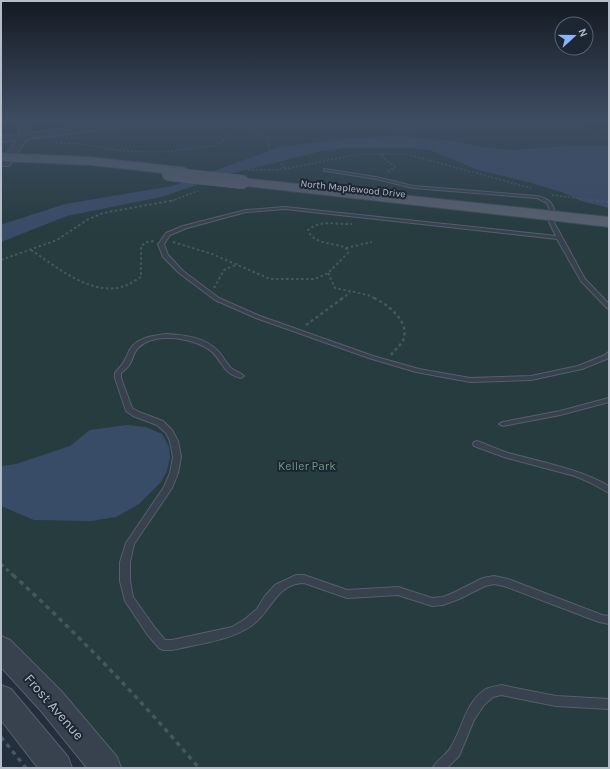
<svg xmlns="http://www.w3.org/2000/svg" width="610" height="769" font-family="Karla,sans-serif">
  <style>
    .green { fill: #263c3f }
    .water { fill: #394c67 }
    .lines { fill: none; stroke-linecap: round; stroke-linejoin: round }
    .service-casing { stroke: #565f6c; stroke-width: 2 }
    .tertiary-casing { stroke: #565f6c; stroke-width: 2 }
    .primary-casing { stroke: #414a57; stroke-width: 2 }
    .path-far4 { stroke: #44595c; stroke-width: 1.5; stroke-dasharray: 2 2; stroke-linecap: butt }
    .path-far3 { stroke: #44595c; stroke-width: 2; stroke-dasharray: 2.5 2.5; stroke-linecap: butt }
    .path-far2 { stroke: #44595c; stroke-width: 2.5; stroke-dasharray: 3 3; stroke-linecap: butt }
    .path-far1 { stroke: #44595c; stroke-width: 3; stroke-dasharray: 3.5 3.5; stroke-linecap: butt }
    .path { stroke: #44595c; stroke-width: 3.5; stroke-dasharray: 4.5 4.5; stroke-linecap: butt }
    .service { fill: #38414e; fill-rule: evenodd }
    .tertiary { fill: #38414e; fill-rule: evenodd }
    .primary { fill: #56606e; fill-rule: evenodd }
    .primary-bridge-casing { stroke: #414a57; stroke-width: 14; stroke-linecap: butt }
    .primary-bridge { stroke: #56606e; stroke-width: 14 }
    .labels { text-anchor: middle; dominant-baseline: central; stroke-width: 4; stroke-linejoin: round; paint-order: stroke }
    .far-street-label { font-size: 10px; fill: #b4bcc9; stroke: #1d2633 }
    .park-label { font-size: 12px; fill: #6b9a76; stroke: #1d2633 }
    .near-street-label { font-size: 14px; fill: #b4bcc9; stroke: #1d2633 }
  </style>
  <rect width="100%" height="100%" fill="#242f3e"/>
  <!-- green -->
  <path class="green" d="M152 122H575L609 138V146L582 145 513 150 482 147 454 141 400 136 347 138 280 147V160L326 150 342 148H410L430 150 478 170 531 183 564 193 581 201 609 208V768H111L1 643V140Z"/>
  <!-- water -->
  <g class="water">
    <path d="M364 122H411L421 128C406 135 380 127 364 122Z"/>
    <path d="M400 136 454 141 482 147 513 150 582 145 609 146V208L581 201 564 193 531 183 478 170 430 150 410 148H342L318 152 233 173 161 197 67 216 1 242V225L3 224 65 204 172 186 280 147 347 138Z"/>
    <path d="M127 425 146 427 162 434 169 447 170 457 167 471 161 482 139 504 116 517 91 521 34 520 1 506 2 484H1V466L16 464 70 446 90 430Z"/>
  </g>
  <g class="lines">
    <!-- service casing -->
    <g class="service-casing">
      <g id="service">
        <path d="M324 169 376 177 413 186 537 196C546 198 552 201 554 210L550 211 547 203 537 198 413 188 376 179 326 171H324Z"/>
        <path d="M285 207 556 236 546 216 550 215 585 279 609 304V309L607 308 581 281 557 239 285 209 246 212 187 228 170 235 164 244 168 255 183 271 219 298 260 316 373 356 419 369 470 378 531 376 578 366 605 355 607 353 609 352V358L582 369 531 380 470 382 416 372 369 358 256 318 215 300 179 273 163 257 158 244 159 243 166 233 183 226 246 210Z"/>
        <path d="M166 334C184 335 205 337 218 351 223 356 226 363 231 368 235 371 241 373 244 376L241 378C222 373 224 363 212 352 197 338 154 331 138 348 134 352 133 357 131 362 129 366 125 370 121 373V378L132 408 139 412 163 421 172 430 178 441 181 457 178 473 172 488 134 544 130 562V581L133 597 155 628 165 640H172L232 627 245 619 257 609 265 596 275 585 296 575H304L347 590 398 587 432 598 443 597 453 593 483 578 494 576 508 579 602 615 609 616V624L599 622 504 586 494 584 485 586 459 599 443 605 432 606 398 595 347 598 304 583C276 583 271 613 251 626 229 641 198 644 172 650H163L159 648 147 634 125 601 120 581V562L126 543 164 487 170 473 173 457 170 441 166 433 157 425 133 416 126 411 115 378V373C117 370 121 367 123 363 126 359 128 353 130 349 138 337 153 336 166 334Z"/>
        <path d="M609 398V402L560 415 503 426 499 424 503 422 560 411Z"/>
        <path d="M477 441C489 445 500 451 512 454 545 463 579 469 609 486V493L591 483 575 476 507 458 474 446 473 444 474 442Z"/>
        <path d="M501 685 556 696 609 699V709L556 706 501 695 493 697 484 705 474 720 459 756 447 768H433C437 759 447 755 451 747 463 728 465 702 486 689 490 687 496 686 501 685Z"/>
      </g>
    </g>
    <!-- tertiary casing -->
    <g class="tertiary-casing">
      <g id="tertiary">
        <path d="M19 122H29V133L114 122H145L140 125 27 139 9 166H1V162L16 140 1 142V136L19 134Z"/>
        <path d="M1 636 10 640 62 692 117 757 121 768H87L42 712 1 667Z"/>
        <path d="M1 685 11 689 68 757 72 768H38L1 720Z"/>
      </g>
    </g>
    <!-- primary casing -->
    <g class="primary-casing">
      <g id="primary">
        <path d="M1 153 90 157 181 167 186 168 188 171 186 174 181 175 90 165 1 161Z"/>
        <path d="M242 178 609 217V227L237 185 235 182 237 179Z"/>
      </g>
    </g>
    <!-- path-far4 -->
    <g class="path-far4">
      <path d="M237 122 266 137 268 140 269 149 284 167 279 170H247"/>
      <path d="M56 143 80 144 122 151 164 152 216 146 224 140 226 134 212 122"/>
      <path d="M384 154 381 156 395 167 386 173"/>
      <path d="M284 169 359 154H406L531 188"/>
      <path d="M552 195 599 201"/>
      <path d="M171 201 198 191"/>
    </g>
    <!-- path-far3 -->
    <g class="path-far3">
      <path d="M591 200 609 202"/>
      <path d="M173 242 212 254 270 279H315L328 273 348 253 347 249 344 247C332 243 313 244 308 230 321 219 336 225 352 224"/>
      <path d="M346 248 372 242"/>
      <path d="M31 250C57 267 94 299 127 285 132 283 137 279 141 277V246L147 242 154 241"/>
      <path d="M1 260 57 240 87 220 103 213 175 200"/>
      <path d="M328 273 335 288 368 295 376 299"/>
      <path d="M214 288 224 270 238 264"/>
      <path d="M341 299 350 293"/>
    </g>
    <!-- path-far2 -->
    <g class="path-far2">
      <path d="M374 298C387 304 408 320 404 337 403 344 395 349 391 355"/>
      <path d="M306 325 343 298"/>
    </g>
    <!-- path-far1 -->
    <path class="path-far1" d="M1 564 14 576"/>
    <!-- path -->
    <g class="path">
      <path d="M13 575C79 635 141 700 199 768"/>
      <path d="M1 737 26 768"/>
    </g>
    <!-- service -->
    <use href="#service" class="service"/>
    <!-- tertiary -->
    <use href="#tertiary" class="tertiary"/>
    <!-- primary -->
    <use href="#primary" class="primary"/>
    <!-- primary-bridge casing -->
    <g class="primary-bridge-casing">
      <path id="primary-bridge" d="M169 174 242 182"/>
    </g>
    <!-- primary-bridge -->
    <use href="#primary-bridge" class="primary-bridge"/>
  </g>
  <!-- sky -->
  <linearGradient id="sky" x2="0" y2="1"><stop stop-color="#141a22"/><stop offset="0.53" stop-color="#3f4d63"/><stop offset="1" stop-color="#3f4d63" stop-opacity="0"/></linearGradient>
  <rect width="610" height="230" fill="url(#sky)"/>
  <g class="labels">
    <!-- far-street labels -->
    <g class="far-street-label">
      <text transform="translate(353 189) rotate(6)">North Maplewood Drive</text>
    </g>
    <!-- park labels -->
    <g class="park-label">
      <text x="307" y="466">Keller Park</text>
    </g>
    <!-- near-street labels -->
    <g class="near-street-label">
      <text transform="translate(54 707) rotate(49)">Frost Avenue</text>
    </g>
  </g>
  <!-- border -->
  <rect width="610" height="769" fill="none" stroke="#b4bcc9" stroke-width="4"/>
  <!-- north arrow -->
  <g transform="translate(574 36) rotate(69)"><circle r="19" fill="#1d2633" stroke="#59626f"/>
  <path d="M0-3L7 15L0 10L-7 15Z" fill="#8ab4f8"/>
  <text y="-6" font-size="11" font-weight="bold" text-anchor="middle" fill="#b4bcc9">N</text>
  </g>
</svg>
